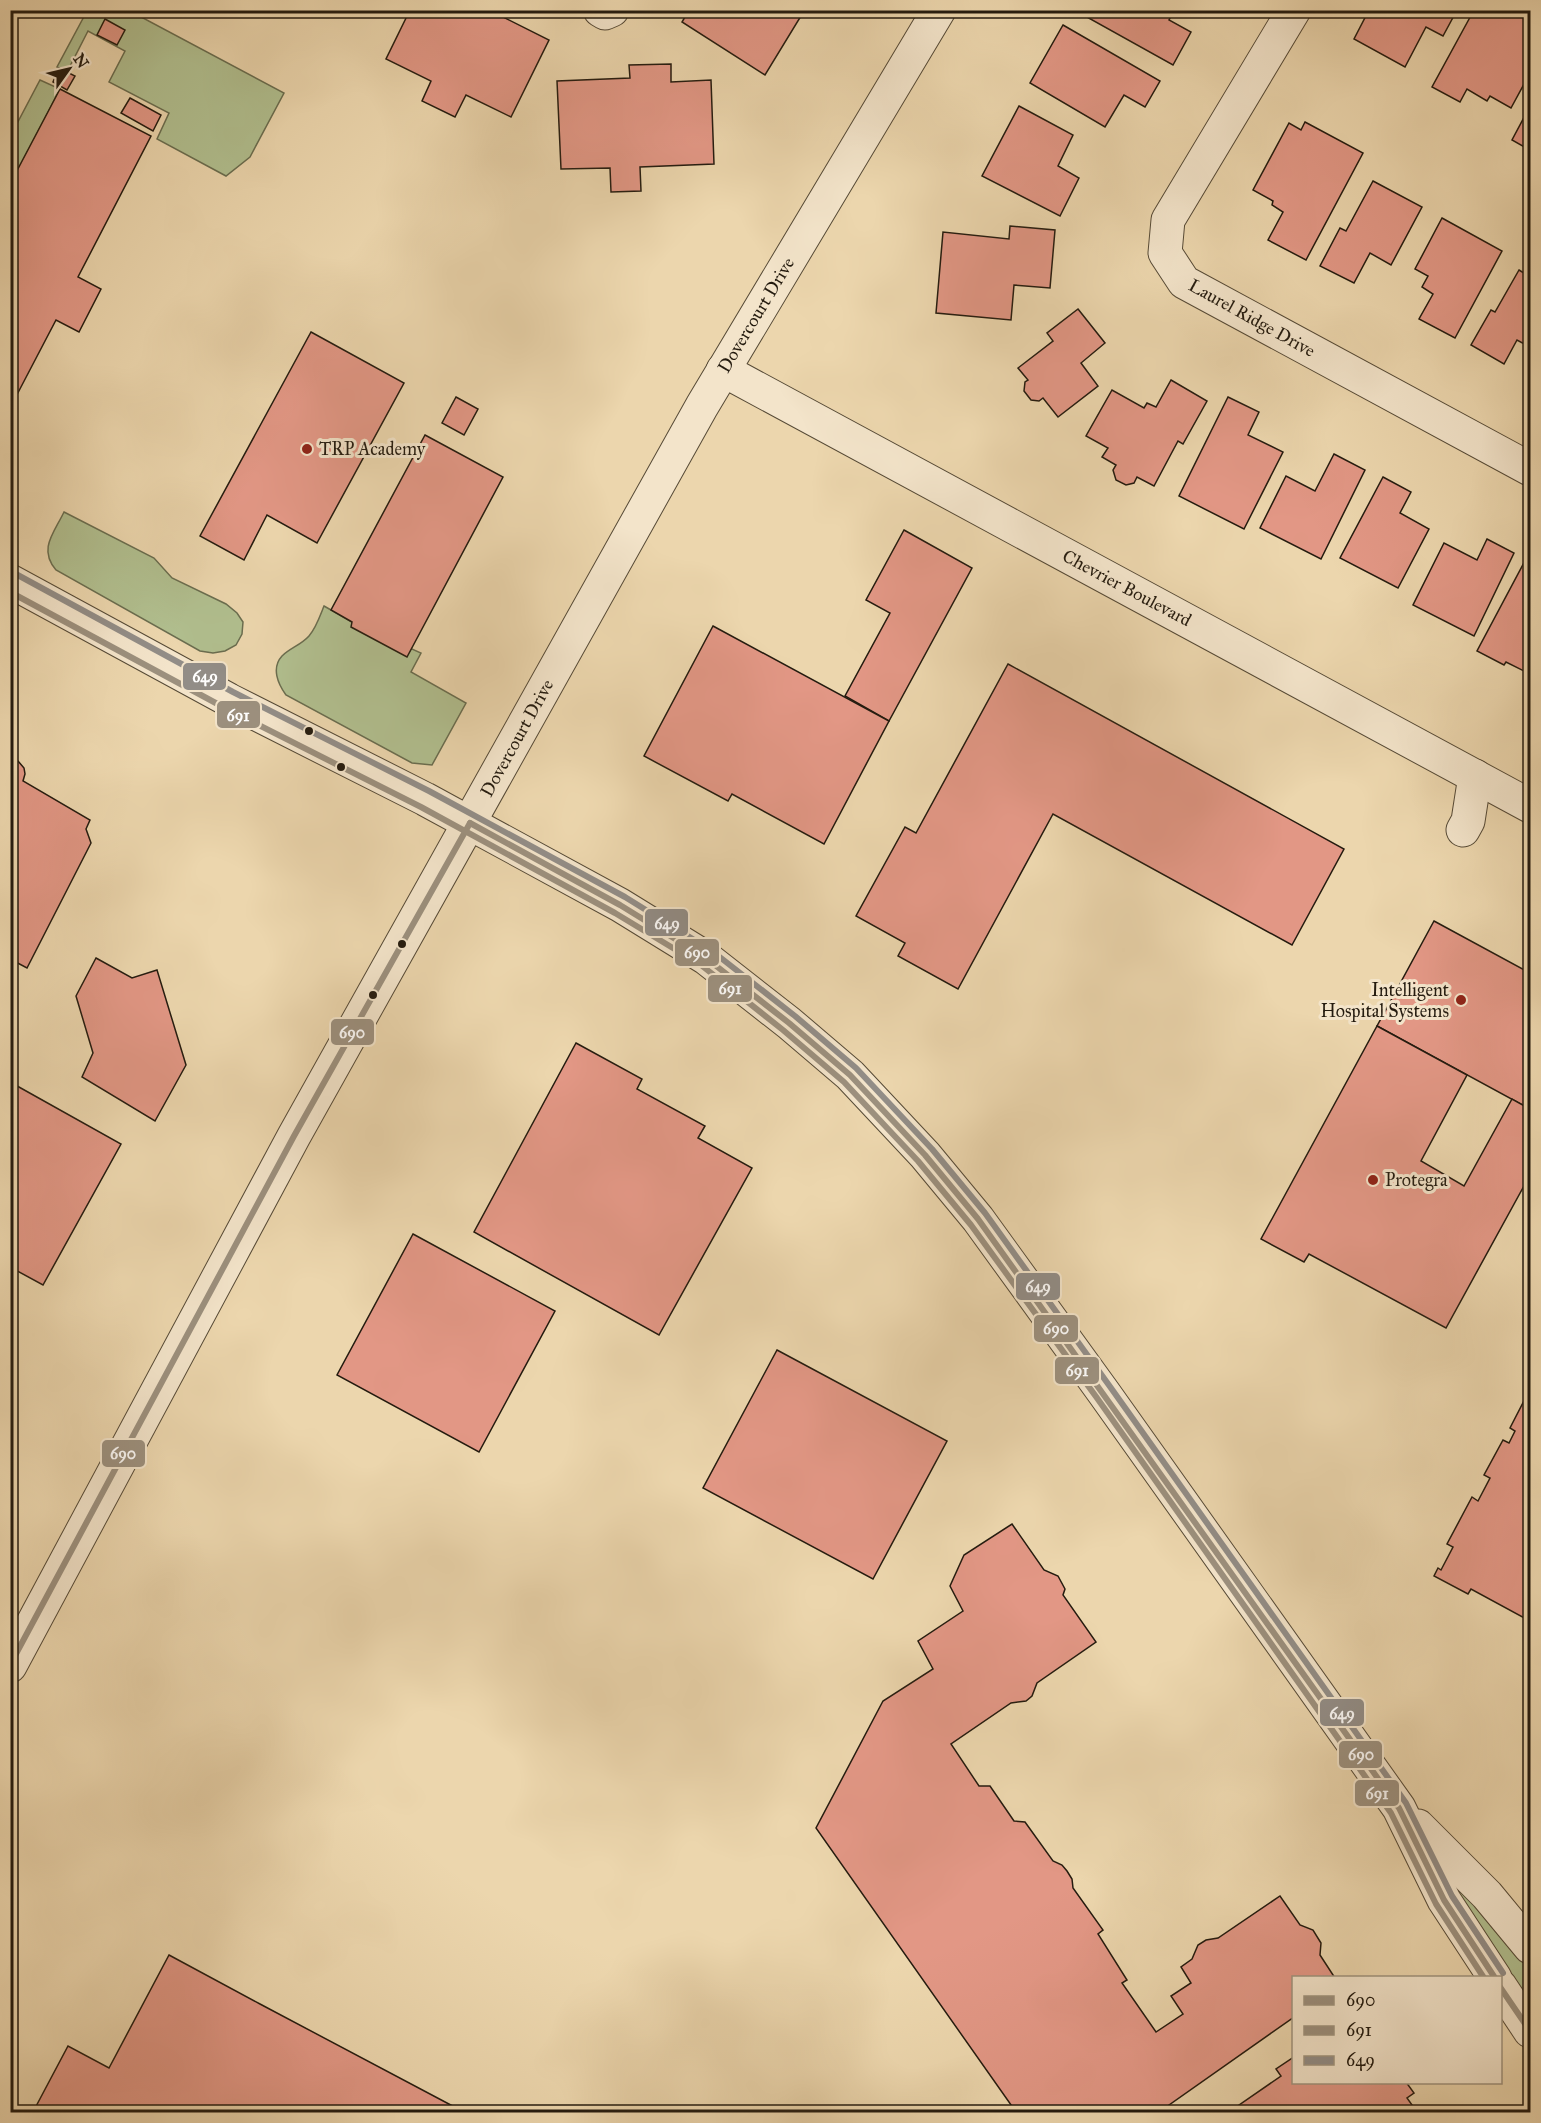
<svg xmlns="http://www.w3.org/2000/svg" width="1541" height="2123" font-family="'IM FELL Great Primer',serif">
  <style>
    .green { fill: #b1bf8f; stroke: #6a6d4f; stroke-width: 1.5 }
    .building { fill: #e29785; stroke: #241b0f; stroke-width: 1.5 }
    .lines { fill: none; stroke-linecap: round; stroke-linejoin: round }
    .minor-casing { stroke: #564a36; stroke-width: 35 }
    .minor { stroke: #f3e4ca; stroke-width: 33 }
    .bus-1-casing { stroke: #f3e4ca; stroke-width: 10 }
    .bus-2-casing { stroke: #f3e4ca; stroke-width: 10 }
    .bus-3-casing { stroke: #f3e4ca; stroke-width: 10 }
    .bus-1 { stroke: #9c907e; stroke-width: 6 }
    .bus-2 { stroke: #9c907e; stroke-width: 6 }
    .bus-3 { stroke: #928d87; stroke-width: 6 }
    .poi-dot { fill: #8f2418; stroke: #f3e4ca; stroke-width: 2 }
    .bus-dot { fill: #241b0f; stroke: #f3e4ca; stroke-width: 2 }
    .labels { text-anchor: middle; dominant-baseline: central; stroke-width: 6; stroke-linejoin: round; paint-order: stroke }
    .street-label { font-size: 18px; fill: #241b0f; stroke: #f3e4ca }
    .poi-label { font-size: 18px; fill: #241b0f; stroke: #f3e4ca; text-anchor: start }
    .line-badge { stroke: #f3e4ca; stroke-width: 2 }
    .badge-label { font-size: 16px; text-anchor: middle; font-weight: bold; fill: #fff }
  </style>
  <rect width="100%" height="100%" fill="#ecd6ad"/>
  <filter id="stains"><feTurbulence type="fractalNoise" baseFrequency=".00333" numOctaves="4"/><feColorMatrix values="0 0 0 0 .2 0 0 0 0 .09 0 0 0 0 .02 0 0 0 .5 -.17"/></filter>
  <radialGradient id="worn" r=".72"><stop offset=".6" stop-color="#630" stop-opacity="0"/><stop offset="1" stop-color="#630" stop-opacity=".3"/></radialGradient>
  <!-- green -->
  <g class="green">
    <path d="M87 11H130L284 93 250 157 226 176 157 139 169 113 109 82 125 51 88 31 67 72 57 67Z"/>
    <path d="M40 80 60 89 11 184V135Z"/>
    <path d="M64 512 154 558 172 578 226 604 237 613 243 622 242 634 236 645 225 651 213 653 200 651 56 570C38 549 54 533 64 512Z"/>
    <path d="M324 606 352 622 421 653 411 672 466 703 432 765 412 763 286 695C278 684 271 668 282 656 290 648 301 645 309 636 316 628 320 616 324 606Z"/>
    <path d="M1399 1808 1530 1947V2031Z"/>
  </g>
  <!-- building -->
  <g class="building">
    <path d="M410 10H489L549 40 511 117 466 95 455 117 422 101 431 81 386 59Z"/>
    <path d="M689 10H804V11L765 75 682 22Z"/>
    <path d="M1174 10 1169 20 1191 32 1173 65 1076 11Z"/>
    <path d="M1369 10H1457L1443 36 1426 27 1405 67 1354 39Z"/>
    <path d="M1474 10H1511L1530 21V73L1511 108 1490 96 1487 101 1467 89 1460 102 1432 87Z"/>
    <path d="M105 19 125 30 117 45 97 35Z"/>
    <path d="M1063 25 1160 81 1145 107 1124 95 1105 127 1030 83Z"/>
    <path d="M671 64V82L711 80 714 164 640 167 641 191 611 192 610 168 561 169 557 81 630 78 629 65Z"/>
    <path d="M59 68 75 76 67 90 53 82Z"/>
    <path d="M60 89 151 136 78 277 101 289 79 332 56 320 10 408V184Z"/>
    <path d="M130 98 161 115 153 131 121 113Z"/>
    <path d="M1019 106 1073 135 1058 166 1079 178 1060 216 982 176Z"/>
    <path d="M1530 106V150L1512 140Z"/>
    <path d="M1305 122 1363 153 1306 260 1268 240 1283 212 1272 205 1273 201 1253 190 1289 123 1301 130Z"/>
    <path d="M1373 181 1422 207 1391 265 1370 253 1354 283 1320 266 1340 228 1346 231Z"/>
    <path d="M1442 218 1502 251 1455 338 1419 319 1433 294 1422 287 1428 276 1415 269Z"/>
    <path d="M1010 226 1055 230 1050 288 1014 285 1011 320 936 313 943 232 1009 239Z"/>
    <path d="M1519 270 1530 277V347L1517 340 1504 364 1471 345 1491 310 1495 312Z"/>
    <path d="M1078 309 1105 343 1081 363 1098 386 1058 417 1043 398 1039 401 1031 400 1024 391 1025 382 1028 380 1018 368 1053 341 1047 333Z"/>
    <path d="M311 332 404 383 317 543 267 515 244 560 200 536Z"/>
    <path d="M1171 380 1207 401 1183 444 1178 441 1154 486 1137 477 1134 483 1126 485 1116 480 1113 470 1116 465 1102 457 1108 448 1086 436 1112 390 1144 408 1147 403 1156 407Z"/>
    <path d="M456 397 478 409 464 435 442 423Z"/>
    <path d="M1228 397 1259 412 1248 435 1283 452 1244 529 1179 496Z"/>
    <path d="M425 435 503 477 407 657 351 627 352 622 331 610Z"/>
    <path d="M1334 454 1365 470 1321 559 1260 528 1286 476 1315 491Z"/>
    <path d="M1383 477 1411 492 1400 513 1429 529 1398 588 1340 558Z"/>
    <path d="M904 530 972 568 889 721 845 696 890 613 866 600Z"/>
    <path d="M1487 539 1514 553 1474 636 1413 605 1444 543 1477 560Z"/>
    <path d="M1527 557 1530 559V674L1506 662 1504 665 1477 651Z"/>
    <path d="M713 626 889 721 824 844 732 794 728 801 644 756Z"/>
    <path d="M1008 664 1344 849 1292 945 1053 814 958 989 898 956 905 943 856 916 905 827 916 833Z"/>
    <path d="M11 761H18L24 768 25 774 23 781 90 820 86 829 91 843 27 968 10 959Z"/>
    <path d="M1434 921 1530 973V1109L1377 1026Z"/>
    <path d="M96 958 132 978 157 970 186 1065 155 1121 82 1077 93 1053 76 996Z"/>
    <path d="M1377 1026 1467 1075 1421 1161 1464 1186 1512 1099 1530 1109V1175L1446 1328 1309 1254 1304 1262 1261 1239Z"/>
    <path d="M576 1043 642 1079 637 1089 705 1126 698 1138 752 1168 659 1335 474 1232Z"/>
    <path d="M10 1082 121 1144 43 1285 10 1267Z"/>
    <path d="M413 1234 555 1311 479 1452 337 1375Z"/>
    <path d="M777 1350 947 1441 873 1579 703 1488Z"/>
    <path d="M1530 1389V1621L1471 1589 1468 1594 1434 1576 1438 1568 1441 1570 1453 1547 1447 1544 1472 1497 1478 1501 1490 1478 1484 1475 1503 1440 1509 1443 1515 1431 1510 1428Z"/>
    <path d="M1012 1524 1044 1570 1058 1576 1065 1589 1063 1595 1096 1642 1037 1683 1032 1696 1026 1701 1011 1703 951 1744 979 1786H990L1014 1821 1025 1822 1053 1861 1062 1865 1067 1871 1072 1879 1073 1888 1103 1930 1098 1934 1127 1980 1122 1983 1156 2032 1183 2014 1171 1996 1191 1983 1181 1967 1192 1959 1198 1945 1206 1940 1218 1938 1280 1896 1300 1925 1313 1930 1321 1943 1320 1955 1335 1978H1294V2017L1159 2112H1016L816 1828 883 1701 933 1669 918 1641 963 1611 950 1586 964 1555Z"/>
    <path d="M169 1955 260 2004 464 2112H33L68 2046 109 2068Z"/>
    <path d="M1294 2057V2082H1406L1414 2093 1407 2098 1417 2112H1229L1281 2076 1276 2069Z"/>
  </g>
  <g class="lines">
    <!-- minor casing -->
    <g class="minor-casing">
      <g id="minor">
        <path d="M600 10 605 13 612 10"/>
        <path d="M1294 10 1168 220 1165 253 1184 282 1530 469"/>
        <path d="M723 370 1530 806"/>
        <path d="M10 581 229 700 425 799 620 905 706 958 789 1023 850 1075 925 1155 978 1219 1104 1393 1399 1808 1444 1900 1495 1978"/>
        <path d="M1463 830 1468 821 1475 776"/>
        <path d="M10 1666 294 1136 702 406 939 10"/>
        <path d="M1418 1826 1487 1895 1530 1947"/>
        <path d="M1500 1986 1530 2031"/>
      </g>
    </g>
    <!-- minor -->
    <use href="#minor" class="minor"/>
    <!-- bus-1 casing -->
    <g class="bus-1-casing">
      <g id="bus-1">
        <path d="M470 823 620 905 706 958 789 1023 850 1075 925 1155 978 1219 1399 1808 1444 1900 1495 1978"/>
        <path d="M10 1665 294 1136 470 823"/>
        <path d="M1500 1987 1530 2031"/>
      </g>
    </g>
    <!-- bus-2 casing -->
    <g class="bus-2-casing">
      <path id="bus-2" d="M10 592 225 708 421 807 615 913 701 965 783 1030 844 1082 918 1161 971 1225 1097 1398 1391 1813 1436 1904 1484 1978"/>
    </g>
    <!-- bus-3 casing -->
    <g class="bus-3-casing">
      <path id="bus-3" d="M14 573 233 692 429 791 625 897 712 951 795 1016 856 1068 932 1149 985 1213 1111 1388 1406 1803 1452 1896 1503 1973"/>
    </g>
    <!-- bus-1 -->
    <use href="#bus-1" class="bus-1"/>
    <!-- bus-2 -->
    <use href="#bus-2" class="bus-2"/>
    <!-- bus-3 -->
    <use href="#bus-3" class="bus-3"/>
  </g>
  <!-- markers -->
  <g class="poi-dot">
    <circle cx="307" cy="449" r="6"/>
    <circle cx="1461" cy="1000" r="6"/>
    <circle cx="1373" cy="1180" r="6"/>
  </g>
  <g class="bus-dot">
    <circle cx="309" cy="731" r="5"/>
    <circle cx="341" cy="767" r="5"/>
    <circle cx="402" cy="944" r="5"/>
    <circle cx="373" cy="995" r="5"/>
  </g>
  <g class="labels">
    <!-- street labels -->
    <g class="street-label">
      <text transform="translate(756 315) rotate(-59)">Dovercourt Drive</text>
      <text transform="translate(1252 318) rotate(29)">Laurel Ridge Drive</text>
      <text transform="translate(1127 588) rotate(28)">Chevrier Boulevard</text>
      <text transform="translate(517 738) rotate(-61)">Dovercourt Drive</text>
    </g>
    <!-- poi labels -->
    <g class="poi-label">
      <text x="319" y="449">TRP Academy</text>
      <text x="1449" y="990" text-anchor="end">Intelligent<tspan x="1449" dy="21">Hospital Systems</tspan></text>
      <text x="1385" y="1180">Protegra</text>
    </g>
  </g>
  <g class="line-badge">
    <rect x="182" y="662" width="45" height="29" rx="6" fill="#928d87"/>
    <rect x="216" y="700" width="45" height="29" rx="6" fill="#9c907e"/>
    <rect x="644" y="908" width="45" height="29" rx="6" fill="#928d87"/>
    <rect x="674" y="938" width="46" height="29" rx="6" fill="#9c907e"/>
    <rect x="707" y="974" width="46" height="29" rx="6" fill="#9c907e"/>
    <rect x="330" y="1018" width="45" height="28" rx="6" fill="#9c907e"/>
    <rect x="1015" y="1272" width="46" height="29" rx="6" fill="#928d87"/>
    <rect x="1033" y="1314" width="46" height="29" rx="6" fill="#9c907e"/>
    <rect x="1054" y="1356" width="46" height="29" rx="6" fill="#9c907e"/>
    <rect x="101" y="1439" width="45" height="29" rx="6" fill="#9c907e"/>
    <rect x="1319" y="1698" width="46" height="29" rx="6" fill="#928d87"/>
    <rect x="1338" y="1740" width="45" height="29" rx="6" fill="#9c907e"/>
    <rect x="1354" y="1779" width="46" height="28" rx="6" fill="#9c907e"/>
  </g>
  <g class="badge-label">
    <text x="205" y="682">649</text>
    <text x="238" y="721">691</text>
    <text x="667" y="929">649</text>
    <text x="697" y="958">690</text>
    <text x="730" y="994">691</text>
    <text x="352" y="1038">690</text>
    <text x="1038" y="1292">649</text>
    <text x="1056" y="1334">690</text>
    <text x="1077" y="1376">691</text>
    <text x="123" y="1459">690</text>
    <text x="1342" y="1719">649</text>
    <text x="1361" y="1760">690</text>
    <text x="1377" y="1799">691</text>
  </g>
  <!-- margin -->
  <rect width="1541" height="2123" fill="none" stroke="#ecd6ad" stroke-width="36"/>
  <rect x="12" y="12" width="1517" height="2099" fill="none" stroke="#241b0f" stroke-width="3"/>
  <rect x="18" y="18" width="1505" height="2087" fill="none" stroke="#241b0f" stroke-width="1.5"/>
  <!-- legend -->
  <rect x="1292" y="1976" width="210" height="108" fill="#f3e4ca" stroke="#a0947f" stroke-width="1.5"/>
  <rect x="1304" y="1996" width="30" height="9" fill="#9c907e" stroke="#a0947f" stroke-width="1.5"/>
  <text x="1346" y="2006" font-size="18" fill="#241b0f">690</text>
  <rect x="1304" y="2026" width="30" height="9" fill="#9c907e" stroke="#a0947f" stroke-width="1.5"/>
  <text x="1346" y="2036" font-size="18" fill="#241b0f">691</text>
  <rect x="1304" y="2056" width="30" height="9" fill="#928d87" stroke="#a0947f" stroke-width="1.5"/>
  <text x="1346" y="2066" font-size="18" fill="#241b0f">649</text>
  <!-- north arrow -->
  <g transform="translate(69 69) rotate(56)" stroke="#f3e4ca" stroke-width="4.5" paint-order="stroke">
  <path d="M0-4.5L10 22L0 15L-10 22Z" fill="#241b0f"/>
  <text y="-9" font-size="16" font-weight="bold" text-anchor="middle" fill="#241b0f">N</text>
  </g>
  <rect width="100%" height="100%" filter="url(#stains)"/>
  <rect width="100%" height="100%" fill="url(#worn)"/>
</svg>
